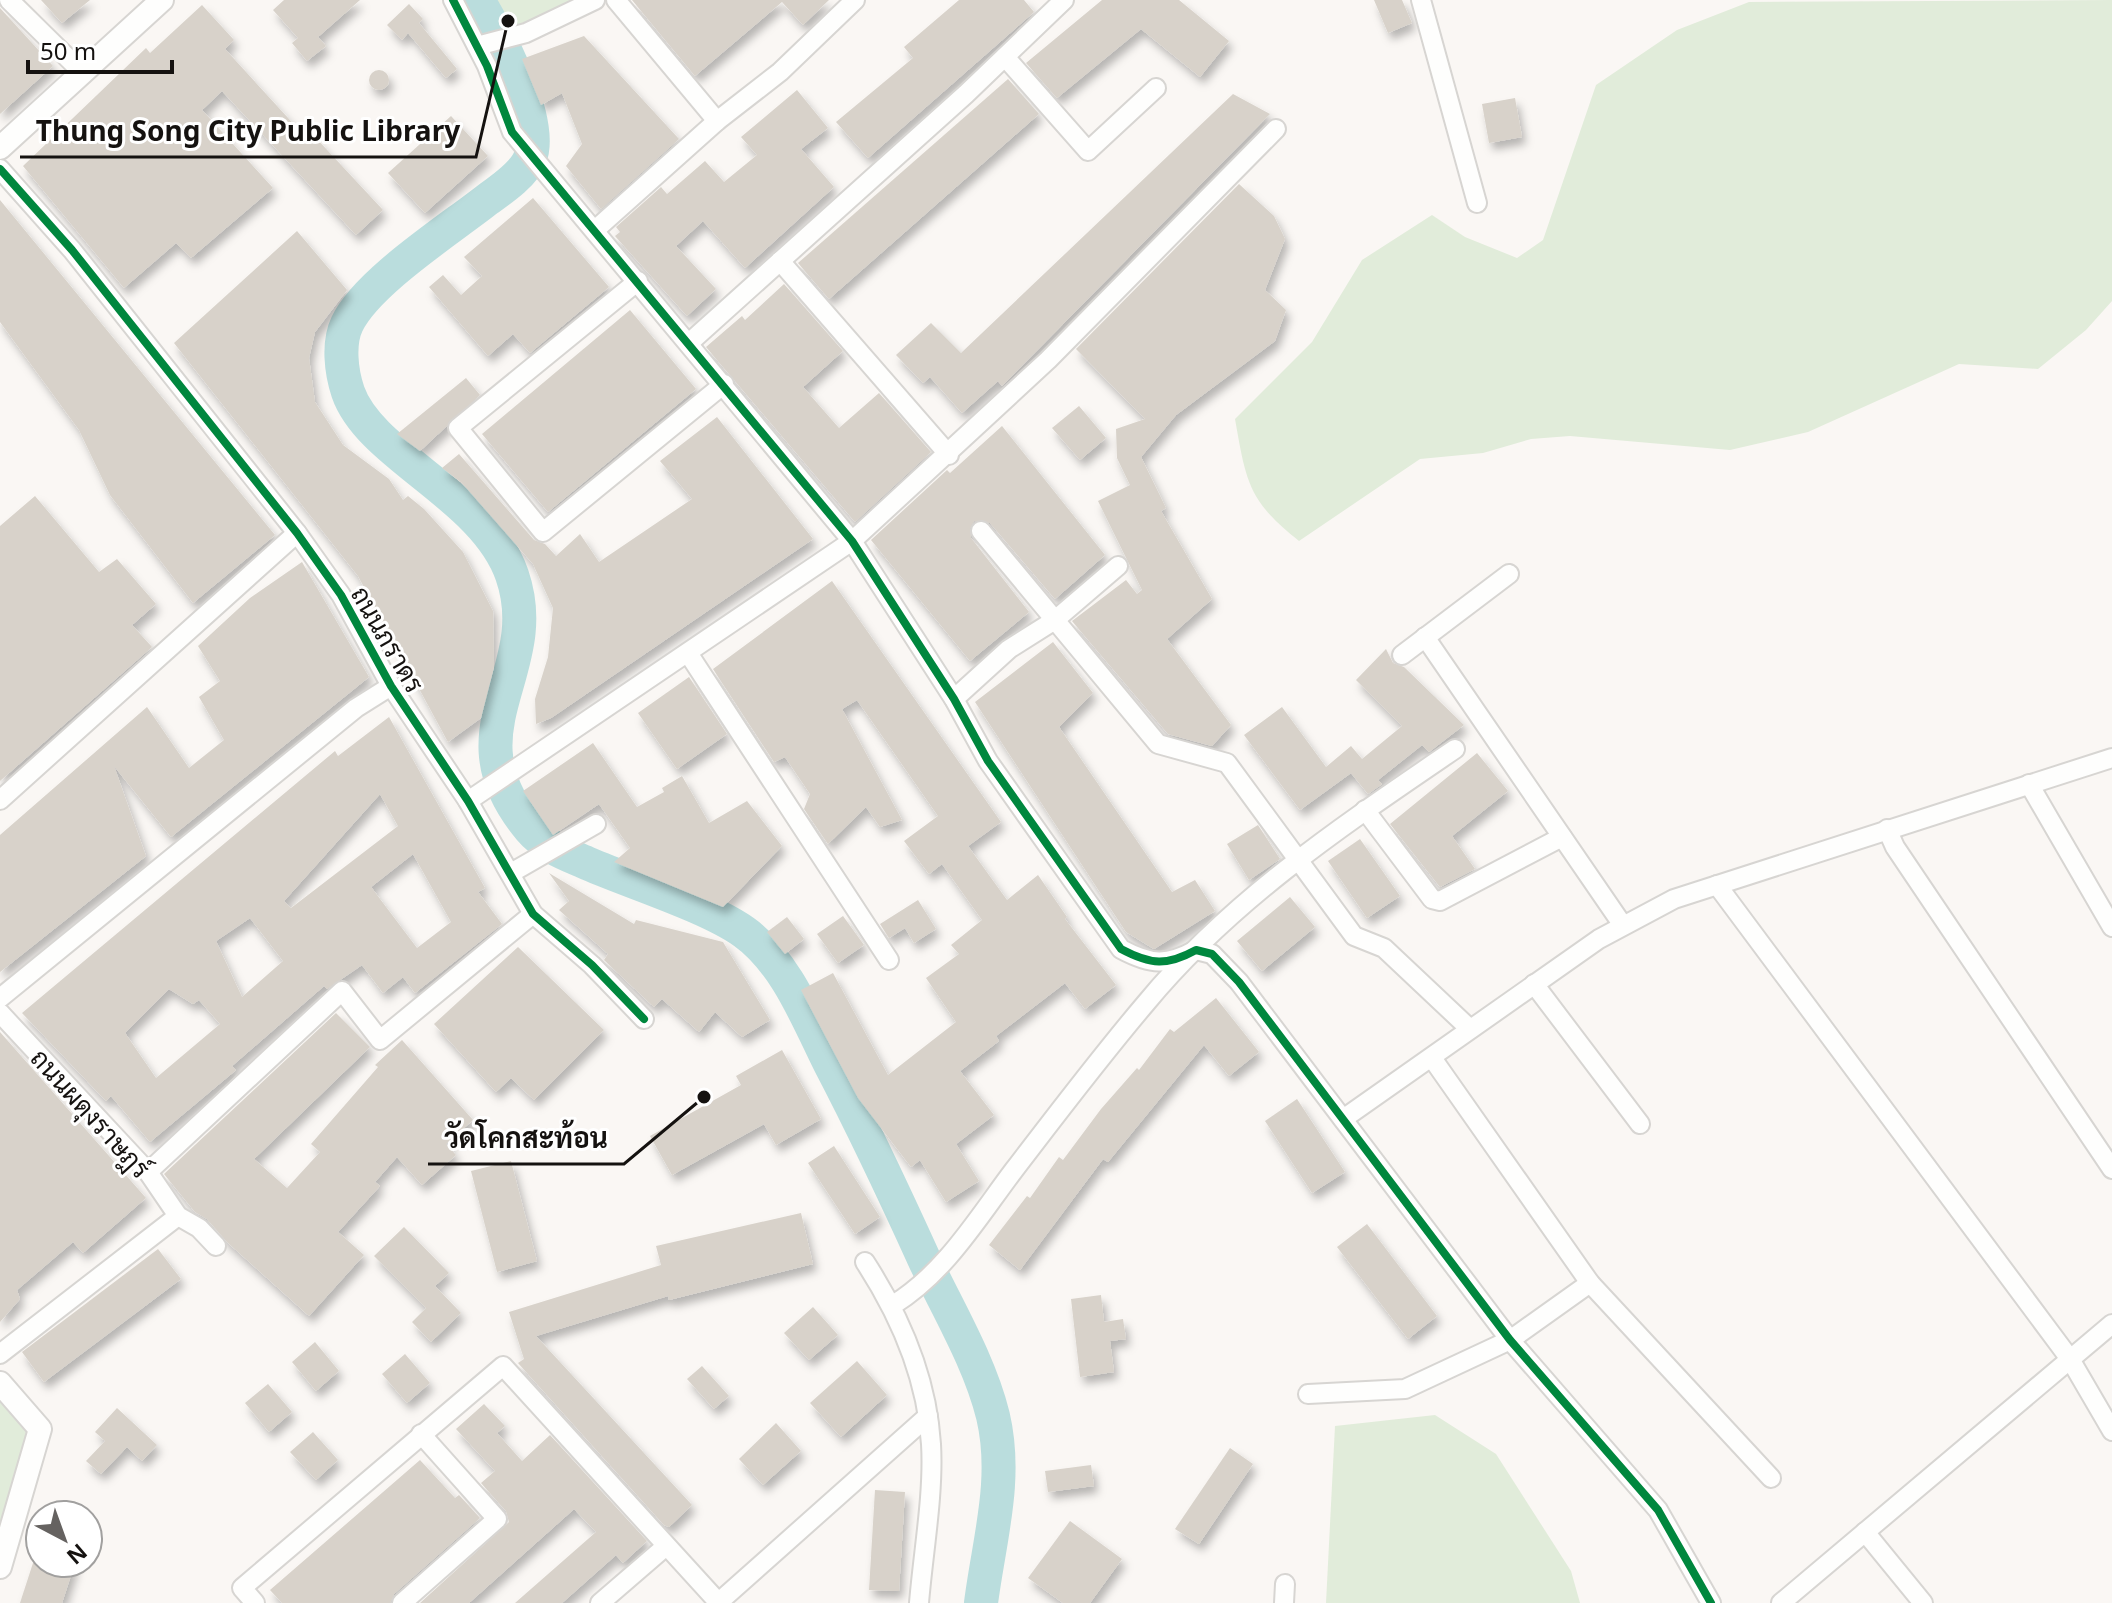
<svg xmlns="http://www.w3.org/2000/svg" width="2112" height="1603" font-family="'Noto Sans',Sarabun,sans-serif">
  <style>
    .green { fill: #e1ecda }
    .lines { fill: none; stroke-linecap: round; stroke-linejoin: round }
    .river { stroke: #badddd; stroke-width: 34 }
    .building { fill: #d8d2ca; fill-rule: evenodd; filter: url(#shadow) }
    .minor-casing { stroke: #d7d5d2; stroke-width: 22 }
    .tertiary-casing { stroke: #d7d5d2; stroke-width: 26 }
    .minor { stroke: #fefefd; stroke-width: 18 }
    .tertiary { stroke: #fefefd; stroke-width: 22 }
    .cycleway-casing { stroke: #fff; stroke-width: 13 }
    .cycleway { stroke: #00873e; stroke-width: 8 }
    .labels { text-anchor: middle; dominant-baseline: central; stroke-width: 6; stroke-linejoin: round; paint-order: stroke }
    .street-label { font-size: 26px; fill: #151210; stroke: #fff }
    .leader { fill: none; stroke: #151210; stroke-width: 3 }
    .callout-dot { fill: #151210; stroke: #fff; stroke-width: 3 }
    .callout-label { font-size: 28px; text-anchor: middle; font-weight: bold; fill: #151210; stroke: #fff; stroke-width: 6; stroke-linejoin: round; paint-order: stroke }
  </style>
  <defs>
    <filter id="shadow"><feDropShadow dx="4" dy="7" stdDeviation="4" flood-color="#0004"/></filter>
  </defs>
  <rect width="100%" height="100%" fill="#faf7f4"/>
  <!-- green -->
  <g class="green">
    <path d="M453 0H595L477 46Z"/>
    <path d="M2112 0V301L2086 330 2038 369 1959 364 1808 432 1730 450 1570 436 1531 439 1483 453 1420 459 1299 541C1248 501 1246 481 1235 419L1312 342 1362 260 1432 215 1465 237 1517 258 1543 240 1596 85 1677 30 1749 2Z"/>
    <path d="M0 1383 40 1429 0 1567Z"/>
    <path d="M1435 1415 1496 1454 1571 1571 1580 1603H1326L1335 1426Z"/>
  </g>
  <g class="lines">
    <!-- river -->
    <path class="river" d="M478 0C497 32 545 121 530 158 524 174 502 189 488 199 450 229 367 282 347 324 338 343 341 371 348 392 370 456 485 496 512 575 546 673 446 729 530 829 545 847 569 855 589 864 633 883 707 906 744 932 786 962 808 1020 830 1064 864 1129 895 1195 925 1261 949 1311 980 1363 993 1416 1008 1480 989 1540 981 1603"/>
  </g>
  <!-- building -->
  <g class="building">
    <path d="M41 0H90L62 23Z"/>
    <path d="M284 0H360L318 37 326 46 307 61 292 43 298 38 273 10Z"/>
    <path d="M632 0H829L803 25 782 2 695 76Z"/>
    <path d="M959 0H1024L1034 12 868 158 836 122 913 58 904 47Z"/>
    <path d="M1102 0H1179L1229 41 1200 77 1141 29 1057 98 1026 63Z"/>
    <path d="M1374 0H1402L1412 23 1388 33Z"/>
    <path d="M409 4 423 19 419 23 457 69 446 78 408 33 402 40 387 25Z"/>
    <path d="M202 5 234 40 225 49 310 142 315 137 383 210 356 235 222 91 202 110 273 188 191 258 176 243 124 288 23 166 146 48 150 53Z"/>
    <path d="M0 8 53 66 0 114Z"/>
    <path d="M584 36 679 139 601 209 566 166 582 144 562 93 541 105 522 59Z"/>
    <circle cx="379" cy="80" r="10"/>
    <path d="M1008 79 1039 114 829 299 798 263Z"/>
    <path d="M797 90 828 128 801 149 834 187 745 268 703 221 676 246 716 289 687 316 615 236 620 232 616 227 661 187 667 194 705 161 724 182 757 155 741 137Z"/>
    <path d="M1233 94 1270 114 1002 386 998 381 962 413 930 377 923 383 896 355 931 323 961 353Z"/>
    <path d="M1515 98 1522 137 1489 143 1482 104Z"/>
    <path d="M451 116 488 156 425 213 388 173Z"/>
    <path d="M1239 184 1274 216 1285 239 1265 290 1286 310 1275 341 1176 415 1141 457 1166 508 1161 511 1212 599 1167 639 1231 725 1212 746 1168 734 1072 621 1126 580 1137 594 1142 590 1098 501 1130 485 1117 458 1116 429 1145 419 1076 349Z"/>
    <path d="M533 198 609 287 530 353 513 334 488 356 429 287 443 275 461 295 482 276 464 257Z"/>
    <path d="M0 200 275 535 193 603 110 495 79 430 0 322Z"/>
    <path d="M297 231 347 290 315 332 309 358 315 402 343 445 389 479 403 500 408 496 424 509 463 552 493 611 494 667 481 718 448 742 358 576 174 343Z"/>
    <path d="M784 284 843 351 803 387 839 428 879 393 931 452 855 522 706 347 742 316 745 320Z"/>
    <path d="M630 310 696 389 548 512 482 434Z"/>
    <path d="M466 378 480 395 420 451 397 434Z"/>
    <path d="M1079 406 1106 438 1080 460 1052 428Z"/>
    <path d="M717 417 813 539 551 718 536 724 535 699 548 657 553 608 533 564 461 482 442 468 459 454 534 540 545 544 556 556 580 534 599 562 692 499 660 461Z"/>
    <path d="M1002 426 1105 555 1055 599 990 523 974 521 970 528 971 538 1029 612 970 661 871 540 947 470 950 473Z"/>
    <path d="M35 496 99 572 117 559 156 604 132 625 152 647 0 781V526Z"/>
    <path d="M302 562 369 677 171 837 114 766 146 856 0 972V835L147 707 189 768 224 740 199 697 220 681 198 646 250 598Z"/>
    <path d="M832 581 1001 822 968 846 1007 900 1038 875 1067 917 1065 919 1116 985 1085 1009 1065 983 996 1036 999 1041 960 1071 994 1115 956 1144 979 1181 946 1202 920 1160 911 1167 858 1098 801 990 833 973 888 1075 956 1022 926 978 959 954 951 945 982 920 942 864 929 874 904 841 938 816 857 700 842 709 902 820 880 827 866 807 828 844 804 809 810 794 785 757 774 762 713 669Z"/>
    <path d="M1053 642 1093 693 1059 727 1172 892 1195 880 1215 911 1154 949 1126 932 975 702Z"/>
    <path d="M1386 649 1393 663 1404 667 1464 725 1429 752 1422 745 1378 780 1382 784 1368 794 1351 773 1300 810 1244 735 1282 707 1326 767 1351 746 1362 759 1402 726 1356 680Z"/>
    <path d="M689 677 727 734 677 769 638 713Z"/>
    <path d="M389 717 485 888 478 892 502 924 415 993 403 977 383 993 362 965 327 989 324 986 232 1066 236 1070 150 1142 111 1096 106 1101 22 1013 335 751 338 756ZM380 794 398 826 291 908 284 901ZM413 854 451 922 417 948 371 887ZM250 918 283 961 242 997 216 941ZM169 989 193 1004 199 1000 220 1024 156 1078 125 1033Z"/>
    <path d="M593 743 637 807 664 792 662 788 682 776 709 823 747 801 782 846 723 907 614 862 630 848 599 804 553 835 523 791Z"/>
    <path d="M1477 753 1508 791 1452 836 1475 869 1440 887 1390 824Z"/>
    <path d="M1258 825 1280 859 1249 880 1227 844Z"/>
    <path d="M1360 839 1400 896 1367 918 1328 861Z"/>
    <path d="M549 873 634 924 636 920 723 942 770 1020 742 1037 715 1012 699 1032 662 999 654 1007 604 960 608 954 559 910 569 901Z"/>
    <path d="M1290 897 1315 927 1262 971 1237 941Z"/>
    <path d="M918 900 936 929 914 943 905 928 889 938 880 924Z"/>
    <path d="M843 916 864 945 838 963 817 934Z"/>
    <path d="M787 917 804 939 785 954 767 932Z"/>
    <path d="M518 947 604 1030 534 1100 511 1078 496 1092 434 1024Z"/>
    <path d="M1216 998 1259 1052 1229 1076 1204 1045 1108 1162 1103 1159 1020 1270 989 1245 1027 1196 1030 1198 1059 1157 1063 1160 1101 1109 1137 1068 1139 1070 1170 1029 1174 1032Z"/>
    <path d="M336 1013 370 1047 254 1159 287 1188 320 1152 311 1144 378 1067 375 1065 402 1040 473 1120 446 1144 456 1155 422 1185 397 1157 375 1182 380 1186 338 1232 364 1255 309 1316 227 1242 207 1219 195 1212 164 1174Z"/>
    <path d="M0 1032 146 1198 83 1253 73 1242 17 1290 20 1299 0 1322Z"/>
    <path d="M782 1050 821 1119 776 1145 764 1124 672 1175 650 1136 741 1085 736 1076Z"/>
    <path d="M1297 1099 1345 1172 1312 1193 1265 1121Z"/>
    <path d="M834 1146 880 1217 855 1234 808 1163Z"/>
    <path d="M511 1161 537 1261 497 1272 471 1171Z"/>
    <path d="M801 1213 813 1264 669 1300 668 1296 536 1336 692 1505 669 1527 664 1525 518 1363 524 1359 509 1312 661 1265 656 1246Z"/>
    <path d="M1367 1224 1437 1316 1408 1339 1337 1247Z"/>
    <path d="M404 1227 449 1273 435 1286 461 1313 431 1342 412 1322 426 1308 374 1256Z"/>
    <path d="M158 1249 181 1279 44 1382 22 1352Z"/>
    <path d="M1101 1295 1104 1322 1123 1319 1126 1339 1110 1341 1114 1372 1080 1377 1071 1299Z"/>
    <path d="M813 1307 838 1335 809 1360 784 1333Z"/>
    <path d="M315 1342 339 1371 316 1391 292 1362Z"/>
    <path d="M405 1354 430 1383 407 1403 382 1374Z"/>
    <path d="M857 1361 887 1395 841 1437 810 1403Z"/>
    <path d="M702 1366 729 1396 714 1409 687 1379Z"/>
    <path d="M268 1384 292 1412 269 1432 245 1403Z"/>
    <path d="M484 1404 505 1426 497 1433 522 1461 550 1435 647 1541 623 1563 616 1555 562 1603H515L596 1532 574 1509 469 1603H420L509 1522 506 1511 481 1483 495 1471 456 1429Z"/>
    <path d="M117 1408 157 1445 142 1461 127 1447 101 1474 86 1461 105 1441 95 1432Z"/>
    <path d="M776 1423 801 1451 763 1485 739 1459Z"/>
    <path d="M313 1432 338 1460 316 1480 290 1452Z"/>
    <path d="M1230 1448 1253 1464 1199 1544 1175 1529Z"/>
    <path d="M420 1460 455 1498 459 1495 480 1518 394 1594 390 1603H282L270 1590Z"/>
    <path d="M1091 1465 1094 1486 1048 1492 1045 1471Z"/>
    <path d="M875 1490 905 1492 899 1591 869 1590Z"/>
    <path d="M1070 1521 1122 1559 1090 1603H1063L1028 1578Z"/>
    <path d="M33 1563H75L62 1603H20Z"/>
  </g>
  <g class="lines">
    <!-- minor casing -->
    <g class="minor-casing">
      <g id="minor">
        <path d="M9 0 82 72"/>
        <path d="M453 0 487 66 512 132 852 541 954 699 988 761 1121 949C1151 965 1167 966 1196 950L1212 954 1239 982 1510 1340 1658 1510 1711 1603"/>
        <path d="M616 0 717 121"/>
        <path d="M1421 0 1477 203"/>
        <path d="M477 46 526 33 595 0"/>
        <path d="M1005 57 1088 151 1156 88"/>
        <path d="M0 169 72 250 297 533 341 595 391 686 468 801 533 914 592 965 644 1019"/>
        <path d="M595 230 717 121 780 72 855 0"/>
        <path d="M780 261 949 455"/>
        <path d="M638 281 458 428 543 532 724 384"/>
        <path d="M689 343 966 94 1064 0"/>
        <path d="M981 531 1158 744 1227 763 1354 936 1384 948 1470 1029"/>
        <path d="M1425 637 1622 924"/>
        <path d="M688 653 889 960"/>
        <path d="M1402 655 1509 574"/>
        <path d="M954 699 1009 649 1055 620 1118 566"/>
        <path d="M2029 784 2112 927"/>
        <path d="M0 800 297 533"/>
        <path d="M468 801 852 541 1048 360 1276 129"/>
        <path d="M1365 810 1432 899 1440 901 1562 837"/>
        <path d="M1887 829 1895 847 2112 1169"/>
        <path d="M511 873 596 824"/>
        <path d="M1717 885 2070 1359 2112 1431"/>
        <path d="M1534 984 1640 1124"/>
        <path d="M0 998 356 708 391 686"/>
        <path d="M0 1013 148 1172 178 1216 199 1228 216 1246"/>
        <path d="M1432 1058 1590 1283 1771 1478"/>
        <path d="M1343 1119 1599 939 1674 899 2112 758"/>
        <path d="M148 1172 342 991 380 1040 533 914"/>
        <path d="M865 1262C900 1316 927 1379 931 1444 934 1494 923 1553 919 1603"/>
        <path d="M893 1305C946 1272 977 1219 1014 1170 1057 1114 1100 1057 1146 1003 1232 899 1345 824 1455 749"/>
        <path d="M0 1354 178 1216"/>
        <path d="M1308 1394 1405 1389 1510 1340 1590 1283"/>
        <path d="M1865 1532 1923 1603"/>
        <path d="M719 1602 928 1416"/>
        <path d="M255 1603 242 1588 503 1366 719 1603"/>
        <path d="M402 1603 497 1519 421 1434"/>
        <path d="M600 1603 665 1547"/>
        <path d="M1284 1603 1285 1584"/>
        <path d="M1781 1603 2112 1324"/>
      </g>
    </g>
    <!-- tertiary casing -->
    <g class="tertiary-casing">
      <g id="tertiary">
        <path d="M0 148 162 0"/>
        <path d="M0 1383 40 1429 0 1567"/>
      </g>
    </g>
    <!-- minor -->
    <use href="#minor" class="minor"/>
    <!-- tertiary -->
    <use href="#tertiary" class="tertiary"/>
    <!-- cycleway casing -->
    <g class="cycleway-casing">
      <g id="cycleway">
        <path d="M453 0 487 66 512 132 852 541 954 699 988 761 1121 949C1151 965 1167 966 1196 950L1212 954 1239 982 1510 1340 1658 1510 1711 1603"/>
        <path d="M0 169 72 250 297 533 341 595 391 686 468 801 533 914 592 965 644 1019"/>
      </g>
    </g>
    <!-- cycleway -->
    <use href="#cycleway" class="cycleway"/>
  </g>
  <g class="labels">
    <!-- street labels -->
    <g class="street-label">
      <text transform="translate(388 639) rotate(60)">ถนนภราดร</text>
      <text transform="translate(91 1113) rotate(48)">ถนนผดุงราษฎร์</text>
    </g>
  </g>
  <!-- callouts -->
  <path class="leader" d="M508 21L476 157H20M704 1097L624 1164H428"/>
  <g class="callout-dot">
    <circle cx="508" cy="21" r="8"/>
    <circle cx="704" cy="1097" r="8"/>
  </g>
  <g class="callout-label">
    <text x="248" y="141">Thung Song City Public Library</text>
    <text x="526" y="1148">วัดโคกสะท้อน</text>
  </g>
  <!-- north arrow -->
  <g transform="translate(64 1539) rotate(139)"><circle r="38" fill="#ffffff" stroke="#a1a09f" stroke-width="2"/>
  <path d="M0-6L14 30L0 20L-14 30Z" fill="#656260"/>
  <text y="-12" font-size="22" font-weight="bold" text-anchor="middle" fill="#151210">N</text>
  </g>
  <!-- scale -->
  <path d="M28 60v12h144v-12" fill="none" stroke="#151210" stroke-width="4"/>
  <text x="40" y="60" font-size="24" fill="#151210" stroke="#ffffff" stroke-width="6" paint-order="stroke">50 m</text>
</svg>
